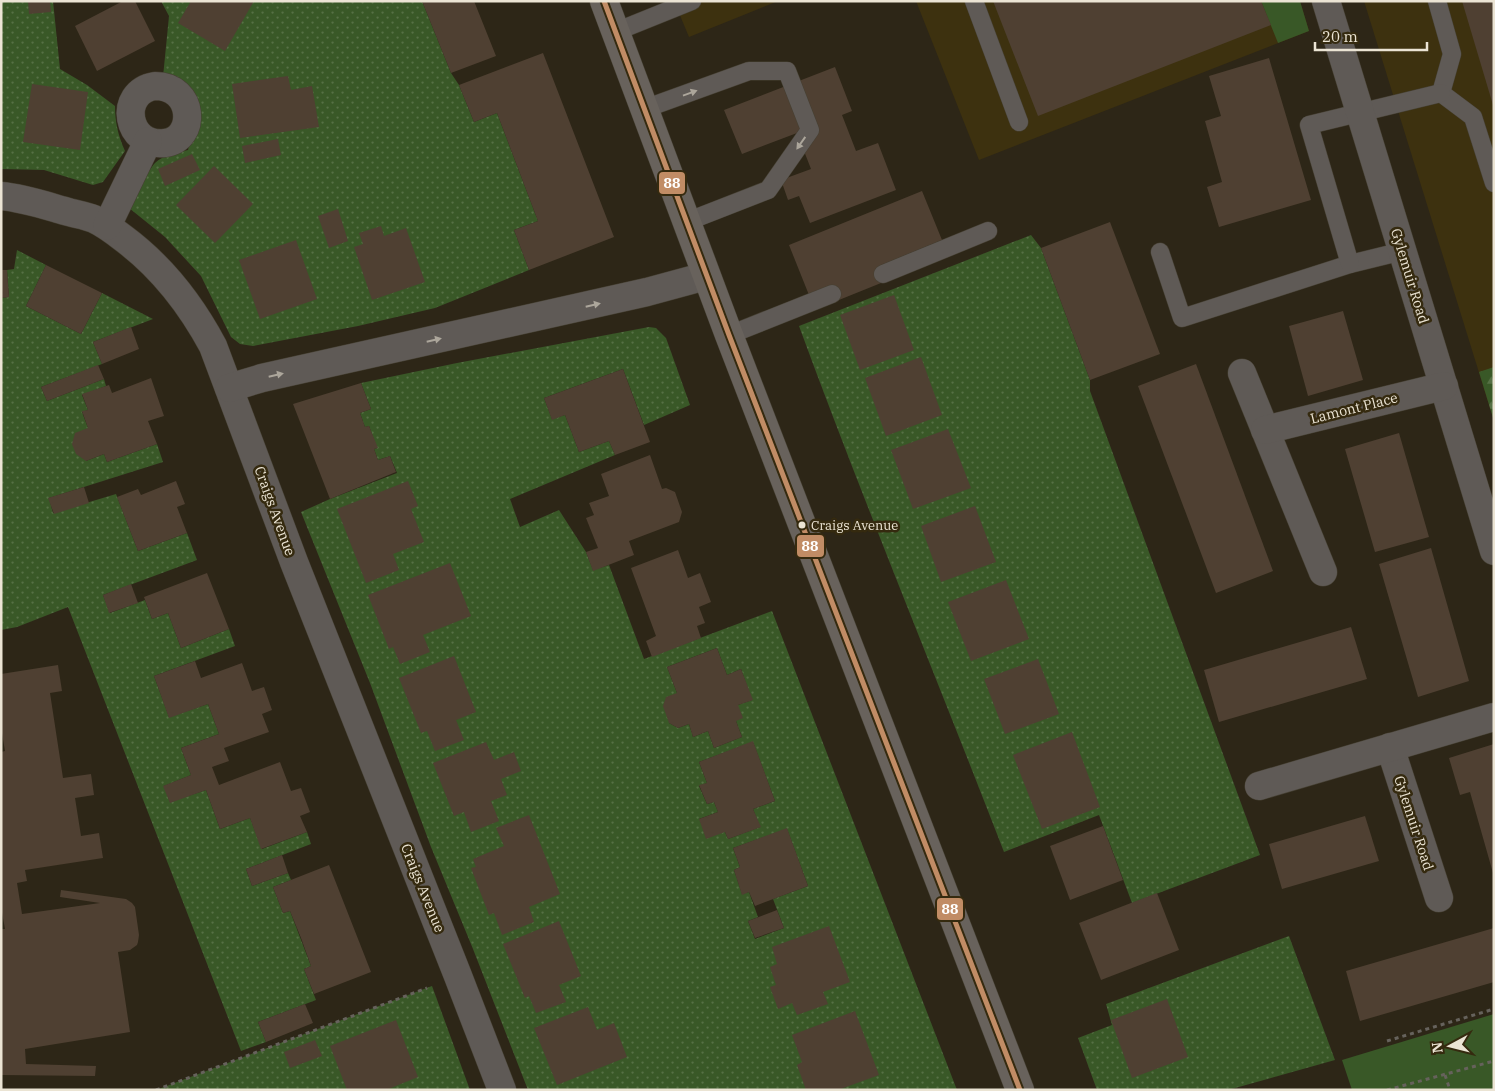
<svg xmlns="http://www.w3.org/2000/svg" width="1495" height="1091" font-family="'IBM Plex Serif',serif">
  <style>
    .built { fill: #3d310f }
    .grass { fill: #395827 }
    .forest { fill: url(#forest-firs) }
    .garden { fill: url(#garden-dots); fill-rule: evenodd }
    .building { fill: #4f4032 }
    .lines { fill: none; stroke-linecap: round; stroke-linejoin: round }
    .lane-casing { stroke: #464033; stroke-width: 19 }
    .street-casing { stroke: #464033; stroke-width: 29 }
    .primary-casing { stroke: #464033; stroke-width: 29 }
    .path { stroke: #66625c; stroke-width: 3; stroke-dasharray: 4 4; stroke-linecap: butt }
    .lane { stroke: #5f5a56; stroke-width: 18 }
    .street { stroke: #5f5a56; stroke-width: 28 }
    .primary { stroke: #68625c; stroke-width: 28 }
    .bus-1-casing { stroke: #352a0f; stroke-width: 9 }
    .bus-1 { stroke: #c18c65; stroke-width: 5 }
    .oneway { fill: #aca69b }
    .bus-dot { fill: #ebe4d4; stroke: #352a0f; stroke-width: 2 }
    .labels { text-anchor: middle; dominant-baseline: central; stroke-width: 5; stroke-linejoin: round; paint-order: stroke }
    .bus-label { font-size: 13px; fill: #ebe4d4; stroke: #352a0f; text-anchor: start }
    .street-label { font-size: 14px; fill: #ebe4d4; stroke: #352a0f }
    .line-badge { stroke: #352a0f; stroke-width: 2 }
    .badge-label { font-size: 14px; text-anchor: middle; font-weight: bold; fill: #fff }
  </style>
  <defs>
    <pattern id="forest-firs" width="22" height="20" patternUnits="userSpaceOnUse" patternTransform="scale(1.25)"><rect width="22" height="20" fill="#395827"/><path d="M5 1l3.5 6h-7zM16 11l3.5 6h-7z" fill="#567045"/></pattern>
    <pattern id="garden-dots" width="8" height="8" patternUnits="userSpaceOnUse" patternTransform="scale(1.25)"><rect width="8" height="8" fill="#395827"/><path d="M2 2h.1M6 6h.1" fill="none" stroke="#567045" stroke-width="1.8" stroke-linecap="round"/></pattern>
  </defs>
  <rect width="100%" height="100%" fill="#2d2617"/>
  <!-- built -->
  <g class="built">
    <path d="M674 1H778L689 37Z"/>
    <path d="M916 1H1300L1309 31 979 160Z"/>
    <path d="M1364 1H1494V421Z"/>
  </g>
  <!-- grass -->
  <g class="grass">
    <path d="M1261 1H1300L1309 31 1278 43Z"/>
    <path d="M1494 1014V1090H1352L1342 1060Z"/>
  </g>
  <!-- forest -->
  <path class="forest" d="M1494 367V421L1479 372Z"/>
  <!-- garden -->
  <g class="garden">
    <path d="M1 1H53L60 69 87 85 115 106C115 122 118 135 125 151L103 182 93 185 44 170 1 169Z"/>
    <path d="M161 1H422L451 73 459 85 474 122 497 113 538 221 514 230 529 270 435 308 358 326 253 346 240 344 231 337 201 276 165 237 129 208C134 196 147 172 155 163 163 155 177 153 188 150L190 143 163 77 169 16Z"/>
    <path d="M1031 235 1041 248 1090 380V391L1260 855 1132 903 1099 815 1004 852C936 676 864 503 799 326Z"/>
    <path d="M17 250 46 265 26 306 81 334 102 293 153 319 93 342 102 364 41 387 47 401 104 379 106 386 82 395 88 410 82 412 88 428 86 461 104 454 107 462 157 444 163 462 49 498 53 513 116 494 138 551 187 533 197 560 103 595 110 613 145 600 152 619 168 613 181 648 229 629 235 646 154 676 169 717 208 704 219 734 181 748 191 775 164 786 170 802 206 790 220 829 250 818 262 849 307 832 311 844 246 869 252 886 288 873 291 880 273 887 283 913 290 911 311 966 304 969 316 1000 258 1022 266 1042 241 1051 68 607 17 627 1 630V298L9 297 7 270 14 269Z"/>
    <path d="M649 327 656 328 666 338 690 405 644 425 623 369 544 398 552 419 565 415 579 452 609 441 615 455 510 499 520 527 559 510 586 552 593 570 609 565 644 659 772 611 957 1090H528L473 949 431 847 370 683 301 512 330 499 397 473 390 456 378 460 374 449 377 448 369 426 365 427 360 413 371 409 361 383 457 363ZM717 648 727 675 741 669 752 700 738 705 736 721 742 737 714 748 708 731 693 737 689 724 678 728 669 723 677 693 667 667ZM753 742 775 801 753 809 760 827 728 839 725 832 699 819 718 812 714 802 707 804 699 786 707 783 699 762ZM787 829 808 886 773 899 784 928 755 939 748 921 758 917 749 892 742 894 734 870 740 867 733 848Z"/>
    <path d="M1289 936 1335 1060 1228 1090H1097L1078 1038 1112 1025 1106 1004Z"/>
    <path d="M432 986 470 1090H156Z"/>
  </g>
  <!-- building -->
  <g class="building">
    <path d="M28 1H50L51 12 29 14Z"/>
    <path d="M123 1H135L155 41 97 71 75 26Z"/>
    <path d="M191 1H254L225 51 178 23Z"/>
    <path d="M422 1H474L496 56 451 73Z"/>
    <path d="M993 1H1261L1271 25 1038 116Z"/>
    <path d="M1462 1H1494V105H1493Z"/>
    <path d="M543 53 614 237 529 270 514 230 538 221 497 113 474 122 459 85Z"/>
    <path d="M1269 58 1311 200 1219 227 1207 187 1222 182 1205 121 1221 116 1209 76Z"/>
    <path d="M835 67 852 111 842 115 856 151 878 143 896 190 810 223 799 196 788 200 781 180 811 169 797 133 742 154 724 110Z"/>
    <path d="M288 76 291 90 312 86 319 127 240 138 232 84Z"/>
    <path d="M32 84 88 92 80 150 23 142Z"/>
    <path d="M278 139 281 155 245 163 242 146Z"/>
    <path d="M192 154 200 170 165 186 158 169Z"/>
    <path d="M214 166 253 204 215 243 176 205Z"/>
    <path d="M922 191 942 240 879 266 886 281 834 302 809 295 789 245Z"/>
    <path d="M338 209 348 241 329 248 318 216Z"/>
    <path d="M1110 222 1160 354 1090 380 1041 248Z"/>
    <path d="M381 226 384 236 406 228 425 282 372 300 354 247 363 244 359 233Z"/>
    <path d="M296 240 317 299 260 319 239 260Z"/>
    <path d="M46 265 102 293 81 334 26 306Z"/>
    <path d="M1 270H7L9 297 1 298Z"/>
    <path d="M894 295 914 350 860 370 840 315Z"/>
    <path d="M1343 311 1363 380 1308 396 1289 326Z"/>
    <path d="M131 327 139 349 102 364 93 342Z"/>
    <path d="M921 357 942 415 886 436 865 378Z"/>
    <path d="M1196 364 1273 571 1216 593 1138 386Z"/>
    <path d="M98 365 104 379 47 401 41 387Z"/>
    <path d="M623 369 650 442 615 455 609 441 579 452 565 415 552 420 544 398Z"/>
    <path d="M151 378 164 416 148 421 157 444 107 462 104 454 86 461 76 454 72 444 75 433 88 428 82 411 88 410 82 394 109 385 112 393Z"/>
    <path d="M361 383 371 409 360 413 365 427 369 426 378 448 374 449 378 460 390 456 396 472 330 499 293 404Z"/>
    <path d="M948 429 971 488 913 509 891 450Z"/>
    <path d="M1399 433 1429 537 1375 552 1345 449Z"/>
    <path d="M650 455 662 489 666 488 675 492 682 512 679 522 629 541 634 555 593 571 586 552 598 548 586 518 594 515 589 503 609 496 601 474Z"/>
    <path d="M176 481 185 504 177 507 187 533 138 551 117 497 138 489 141 495Z"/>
    <path d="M408 481 418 506 411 509 424 542 393 554 399 570 366 583 337 509Z"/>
    <path d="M84 487 89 503 54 514 48 498Z"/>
    <path d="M975 506 996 562 941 582 921 526Z"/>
    <path d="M1431 548 1469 681 1418 697 1379 564Z"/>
    <path d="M678 550 688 578 700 573 711 602 699 607 705 623 697 626 701 638 652 657 646 641 656 636 631 568Z"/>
    <path d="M450 563 471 616 423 635 430 652 400 664 393 647 389 649 368 595Z"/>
    <path d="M207 573 229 629 181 648 168 613 152 619 144 597Z"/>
    <path d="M1006 580 1029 639 971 661 948 602Z"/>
    <path d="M131 584 138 603 109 613 103 595Z"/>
    <path d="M1351 627 1367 679 1219 722 1204 670Z"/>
    <path d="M717 648 727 675 741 669 753 700 738 705 743 718 736 721 742 737 714 748 708 731 693 737 689 724 678 728 669 723 663 706 666 697 677 693 667 667Z"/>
    <path d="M454 656 476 712 456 720 464 740 435 751 427 731 421 733 399 678Z"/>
    <path d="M1038 659 1059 714 1005 734 984 679Z"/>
    <path d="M195 661 201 678 242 663 252 691 264 687 272 710 262 714 269 732 224 748 229 761 212 767 219 785 280 762 291 791 301 788 310 812 300 816 307 832 261 849 250 818 220 829 206 790 170 803 163 786 191 775 181 748 219 734 208 704 169 718 154 676Z"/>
    <path d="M58 665 62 691 50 693 63 778 91 774 94 795 75 798 81 836 99 833 103 858 25 870 27 881 17 883 22 914 100 903 60 897 61 890 126 899 132 903 135 907 139 935 138 942 137 945 130 950 118 952 130 1032 25 1049 26 1064 96 1066 95 1076 1 1075V929H5L1 907V752L5 751 1 727V674Z"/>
    <path d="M1072 732 1100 807 1042 829 1013 755Z"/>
    <path d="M753 741 775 801 753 809 761 827 728 839 725 832 706 839 699 819 718 812 714 802 707 804 699 785 707 783 699 762Z"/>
    <path d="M486 742 494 760 514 752 521 771 501 779 507 795 491 801 499 821 471 832 464 812 454 816 433 763Z"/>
    <path d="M1494 744V873H1493L1470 792 1460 795 1449 758Z"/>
    <path d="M529 815 560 894 529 907 534 922 502 935 494 913 489 915 471 868 476 867 473 859 504 846 496 828Z"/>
    <path d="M1365 816 1379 861 1282 889 1269 844Z"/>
    <path d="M1103 826 1123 880 1070 900 1050 846Z"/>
    <path d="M787 828 808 886 755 906 749 892 742 895 734 870 740 867 733 848Z"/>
    <path d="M282 855 288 873 252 886 246 869Z"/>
    <path d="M329 865 371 972 314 994 304 969 311 966 301 938 290 911 283 913 273 887Z"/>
    <path d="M1157 893 1179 950 1101 980 1079 923Z"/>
    <path d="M777 910 784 928 755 938 748 921Z"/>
    <path d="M559 921 581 976 559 985 566 1002 536 1013 529 996 525 998 503 944Z"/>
    <path d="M829 926 850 982 823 992 828 1004 797 1015 792 1003 778 1009 770 987 776 985 770 967 777 964 772 947Z"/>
    <path d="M1494 928V982L1360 1021 1346 971Z"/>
    <path d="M1167 999 1188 1057 1132 1078 1111 1020Z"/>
    <path d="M305 1004 313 1023 266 1042 258 1022Z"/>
    <path d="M588 1007 597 1030 614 1023 627 1057 557 1085 534 1028Z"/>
    <path d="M855 1011 879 1075 838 1090H806L797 1065 802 1062 792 1035Z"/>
    <path d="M396 1020 418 1077 386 1090H347L330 1046Z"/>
    <path d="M315 1040 322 1056 290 1068 284 1052Z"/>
  </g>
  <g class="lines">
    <!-- lane casing -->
    <g class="lane-casing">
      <g id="lane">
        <path d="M974 1 1019 122"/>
        <path d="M1437 1 1452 54 1441 93 1473 117 1494 183"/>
        <path d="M615 32 692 1"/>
        <path d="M644 109 749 71H787L810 130 768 190 686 222"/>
        <path d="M1160 252 1182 318 1350 264 1403 251"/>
        <path d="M1350 264 1309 125 1441 93"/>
        <path d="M883 274 988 231"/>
        <path d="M729 335 832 294"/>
      </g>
    </g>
    <!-- street casing -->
    <g class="street-casing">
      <g id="street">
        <path d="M1326 1 1494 551"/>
        <path d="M155 86C195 86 197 139 165 143 126 148 117 92 155 86Z"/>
        <path d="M1 196C23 198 44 205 65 211 74 214 85 215 94 219 105 224 114 231 123 238 162 267 190 303 213 346L294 562 458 976 502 1090"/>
        <path d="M107 226 148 141"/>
        <path d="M1242 373 1323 572"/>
        <path d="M229 388 262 378 647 292 706 276"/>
        <path d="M1265 430 1444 386"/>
        <path d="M1390 747 1439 898"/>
        <path d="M1259 786 1494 717"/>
      </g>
    </g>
    <!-- primary casing -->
    <g class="primary-casing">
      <path id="primary" d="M604 1 729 335 1020 1090"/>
    </g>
    <!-- path -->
    <g class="path">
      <path d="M1387 1041 1494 1009"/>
      <path d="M1445 1075 1450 1090"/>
      <path d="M156 1090 427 988"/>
      <path d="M1387 1090 1494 1061"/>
    </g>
    <!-- lane -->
    <use href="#lane" class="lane"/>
    <!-- street -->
    <use href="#street" class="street"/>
    <!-- primary -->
    <use href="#primary" class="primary"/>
    <!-- bus-1 casing -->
    <g class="bus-1-casing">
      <path id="bus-1" d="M604 1 729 335 1020 1090"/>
    </g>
    <!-- bus-1 -->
    <use href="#bus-1" class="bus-1"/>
  </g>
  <!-- one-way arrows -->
  <defs><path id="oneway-solid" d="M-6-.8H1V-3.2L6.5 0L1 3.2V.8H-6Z" transform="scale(1.25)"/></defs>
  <g class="oneway">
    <use href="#oneway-solid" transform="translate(690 93) rotate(-20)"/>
    <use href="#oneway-solid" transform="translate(801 143) rotate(125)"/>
    <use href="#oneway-solid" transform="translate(593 305) rotate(-13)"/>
    <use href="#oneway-solid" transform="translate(434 340) rotate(-13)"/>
    <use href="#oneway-solid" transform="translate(276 375) rotate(-13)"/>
  </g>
  <!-- markers -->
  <circle class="bus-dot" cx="802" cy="525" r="4.5"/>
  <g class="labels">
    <!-- bus labels -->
    <g class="bus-label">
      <text x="811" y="525">Craigs Avenue</text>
    </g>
    <!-- street labels -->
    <g class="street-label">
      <text transform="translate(1410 276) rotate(73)">Gylemuir Road</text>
      <text transform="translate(1354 408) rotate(-14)">Lamont Place</text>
      <text transform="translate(275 511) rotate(70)">Craigs Avenue</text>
      <text transform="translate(1414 823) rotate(72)">Gylemuir Road</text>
      <text transform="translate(423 888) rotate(68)">Craigs Avenue</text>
    </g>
  </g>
  <g class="line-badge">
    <rect x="658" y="171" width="28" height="24" rx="5" fill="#c18c65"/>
    <rect x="796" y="534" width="29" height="24" rx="5" fill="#c18c65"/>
    <rect x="936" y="897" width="28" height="24" rx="5" fill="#c18c65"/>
  </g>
  <g class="badge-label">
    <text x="672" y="188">88</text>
    <text x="810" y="551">88</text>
    <text x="950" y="914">88</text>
  </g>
  <!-- border -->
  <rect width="1495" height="1091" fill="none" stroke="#ebe4d4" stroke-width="5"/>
  <!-- north arrow -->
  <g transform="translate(1450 1046) rotate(263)" stroke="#352a0f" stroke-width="4" paint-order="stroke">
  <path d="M0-4L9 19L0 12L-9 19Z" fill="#ebe4d4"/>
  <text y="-8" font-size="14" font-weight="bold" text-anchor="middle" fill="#ebe4d4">N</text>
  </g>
  <!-- scale -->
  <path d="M1315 42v8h112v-8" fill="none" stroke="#ebe4d4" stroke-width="2.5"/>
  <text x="1322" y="42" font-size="15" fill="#ebe4d4" stroke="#352a0f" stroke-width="4" paint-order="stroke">20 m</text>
</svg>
